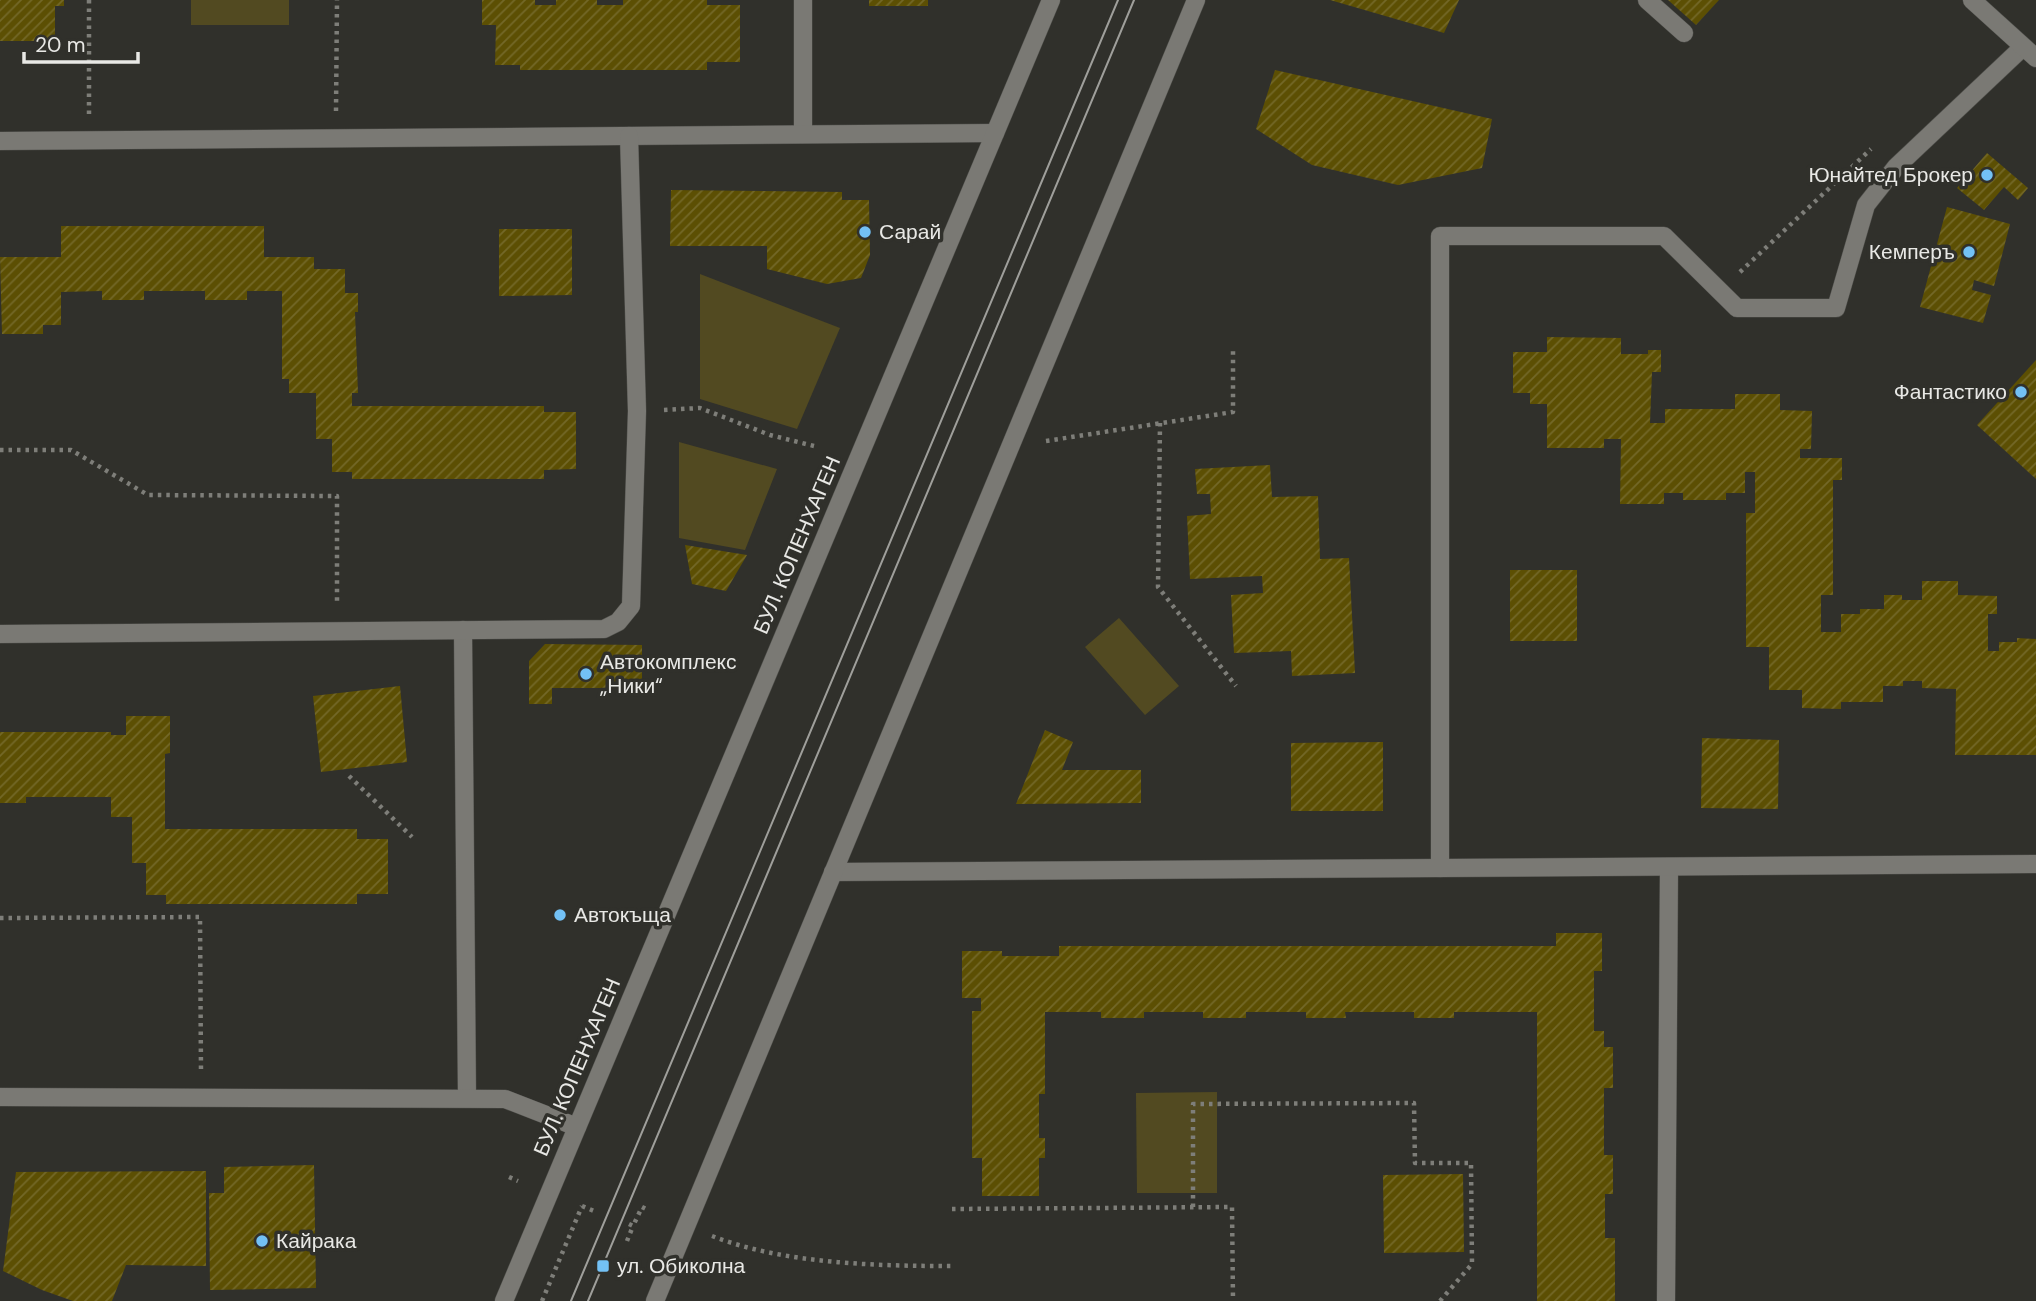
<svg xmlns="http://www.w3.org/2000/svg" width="2036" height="1301" font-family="'DM Sans',sans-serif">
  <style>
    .green { fill: #524a21 }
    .building { fill: url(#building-hatch) }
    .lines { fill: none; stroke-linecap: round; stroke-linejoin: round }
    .service-casing { stroke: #4e4e4a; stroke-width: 19 }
    .minor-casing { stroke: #4e4e4a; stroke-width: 19 }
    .secondary-casing { stroke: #4e4e4a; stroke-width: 19 }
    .path { stroke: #7e7e79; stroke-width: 4.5; stroke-dasharray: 3.5 5; stroke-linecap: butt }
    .service { stroke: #7a7974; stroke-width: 18 }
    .minor { stroke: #7a7974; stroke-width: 18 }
    .secondary { stroke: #7a7974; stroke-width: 18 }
    .tram { stroke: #9f9f9b; stroke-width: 2 }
    .poi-dot { fill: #73c1f5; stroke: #30302b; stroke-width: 2.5 }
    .labels { text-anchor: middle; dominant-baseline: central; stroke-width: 7; stroke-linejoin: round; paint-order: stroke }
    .poi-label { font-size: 21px; fill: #e8e8e5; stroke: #30302b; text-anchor: start }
    .street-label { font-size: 21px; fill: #e8e8e5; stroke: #30302b }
  </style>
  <defs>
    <pattern id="building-hatch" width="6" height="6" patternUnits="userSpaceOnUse" patternTransform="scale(1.75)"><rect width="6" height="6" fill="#5c4f03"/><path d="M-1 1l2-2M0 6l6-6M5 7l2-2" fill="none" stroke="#736828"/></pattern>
  </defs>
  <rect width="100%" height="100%" fill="#30302b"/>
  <!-- green -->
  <g class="green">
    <rect x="191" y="0" width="98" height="25"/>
    <path d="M700 274 840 328 797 429 700 399Z"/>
    <path d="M679 442 777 469 745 550 679 538Z"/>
    <path d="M1119 618 1179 686 1145 715 1085 647Z"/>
    <path d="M1217 1092V1193H1137L1136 1093Z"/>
  </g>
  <!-- building -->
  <g class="building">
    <path d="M0 0H64V6H55V41H0Z"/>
    <path d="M482 0H535V5H556V0H597V5H623V0H707V5H740V62H707V70H520V65H495L496 25H482Z"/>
    <rect x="869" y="0" width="59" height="6"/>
    <path d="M1330 0H1459L1444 33Z"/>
    <path d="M1668 0H1719L1696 25Z"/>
    <path d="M1275 70 1492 119 1482 168 1398 185 1312 165 1256 129Z"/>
    <path d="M1987 153 2028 188 2018 200 2004 187 1984 210 1957 188Z"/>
    <path d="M671 190 842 192V200H869L870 255 861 278 827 284 767 269V246H670Z"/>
    <path d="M1947 207 2010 224 1994 286 1974 280 1972 290 1991 295 1983 323 1920 307Z"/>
    <path d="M61 226H264V257H314V269H345V293H358V312H355L358 393H352V406H544V412H576V469L544 470V479H352V472H332V439H316V393H289V379H282V291H247V300H205V291H144V300H102V291L61 292V325H43V334H2L0 257H61Z"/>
    <path d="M499 229H572V295L499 296Z"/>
    <path d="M1547 337 1621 338V354H1648V350H1661V372H1652L1650 423H1665V409H1735V394H1780V410L1812 411 1811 449H1800V458H1842V480H1833V595H1821V632H1841V614H1860V609H1884V595H1902V600H1922V581H1958V595L1997 596V614H1988V651H1999V642H2017V638L2036 639V755H1955L1956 689 1922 688V681H1903V686H1883V702H1841V709L1802 708V690H1769V647H1746V513H1755V472H1745V493H1726V500H1683V493H1664V504H1620L1621 439H1604V448H1547V404H1530V393H1513V352H1547Z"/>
    <path d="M2036 360V479L1977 425Z"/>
    <path d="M1270 465 1272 497 1318 496 1320 559 1349 558 1355 673 1292 676 1291 651 1234 653 1231 595 1263 593 1262 576 1190 579 1187 516 1211 514 1210 494H1197L1195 469Z"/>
    <path d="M685 545 747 555 726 591 692 584Z"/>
    <rect x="1510" y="570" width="67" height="71"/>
    <path d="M545 644 642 645V688H552V704H529V661Z"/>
    <path d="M400 686 407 762 321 772 313 696Z"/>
    <path d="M126 716H170V753L165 754V829H357V839H388V894H357V904H166V895H146V863H132V817H111V797H26V803H0V732H111V735H126Z"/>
    <path d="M1045 730 1073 742 1062 770H1141V803L1016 804Z"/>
    <path d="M1702 738 1779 740 1778 809 1701 808Z"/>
    <path d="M1383 742V811H1291V743Z"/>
    <path d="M1556 933H1602V971H1594V1031H1604V1047H1613V1088H1604V1155H1613V1194H1605V1238H1615V1301H1537V1012H1454V1018H1414V1012H1345L1346 1018H1306V1012H1246V1018H1203V1012H1144V1018H1101V1012H1045V1094H1039V1138H1045V1158H1039V1196H982V1158H972V1011H981V998H962V951H1002V956H1059V946H1556Z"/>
    <path d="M314 1165 316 1288 210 1290 209 1193H224V1167Z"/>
    <path d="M206 1171V1266L126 1265 112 1301H73L42 1290 3 1271 16 1172Z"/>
    <path d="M1463 1174 1464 1252 1384 1253 1383 1175Z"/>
  </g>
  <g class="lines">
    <!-- service casing -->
    <g class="service-casing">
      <g id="service">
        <path d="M1647 0 1684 33"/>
        <path d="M1440 868V236H1664L1737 308H1836L1866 205 1896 167 2023 47"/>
        <path d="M1666 1301 1669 867"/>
      </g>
    </g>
    <!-- minor casing -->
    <g class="minor-casing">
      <g id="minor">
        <path d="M803 0V134"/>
        <path d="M0 141 995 133"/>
        <path d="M463 630 467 1098"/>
        <path d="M0 634 604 629 618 622 631 606 637 411 629 136"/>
        <path d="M833 872 2036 864"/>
        <path d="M0 1097 505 1099 577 1127"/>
      </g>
    </g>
    <!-- secondary casing -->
    <g class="secondary-casing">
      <g id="secondary">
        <path d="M1972 0 2036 58"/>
        <path d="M504 1301 1051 0"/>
        <path d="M655 1301 1196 0"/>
      </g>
    </g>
    <!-- path -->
    <g class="path">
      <path d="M89 0V115"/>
      <path d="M336 111 337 0"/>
      <path d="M1740 272 1871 149"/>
      <path d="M664 410 700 408 770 435 814 446"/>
      <path d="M1160 423 1158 587 1236 686"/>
      <path d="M1046 441 1233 412V348"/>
      <path d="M0 450H71L148 495 337 496V603"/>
      <path d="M349 776 412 837"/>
      <path d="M0 918 200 917 201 1072"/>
      <path d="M509 1177 518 1181"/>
      <path d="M582 1206 594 1211"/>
      <path d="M1193 1207V1104L1414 1103 1415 1163H1471L1472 1264 1440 1301"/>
      <path d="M952 1209 1232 1207 1233 1301"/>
      <path d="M629 1224 633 1226 642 1207 648 1210"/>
      <path d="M712 1236C784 1264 876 1266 952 1266"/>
      <path d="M627 1241 633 1226"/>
      <path d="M542 1301 582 1206"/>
    </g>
    <!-- service -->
    <use href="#service" class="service"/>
    <!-- minor -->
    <use href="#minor" class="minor"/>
    <!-- secondary -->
    <use href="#secondary" class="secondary"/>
    <!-- tram -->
    <g class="tram">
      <path d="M571 1301 1118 0"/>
      <path d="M588 1301 1134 0"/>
    </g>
  </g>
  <!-- markers -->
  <g class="poi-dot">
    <circle cx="1987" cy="175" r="7"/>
    <circle cx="865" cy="232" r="7"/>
    <circle cx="1969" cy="252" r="7"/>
    <circle cx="2021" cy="392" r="7"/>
    <circle cx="586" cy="674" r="7"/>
    <circle cx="560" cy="915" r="7"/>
    <circle cx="262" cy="1241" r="7"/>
    <rect x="596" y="1259" width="14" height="14" rx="3.5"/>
  </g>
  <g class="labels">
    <!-- poi labels -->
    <g class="poi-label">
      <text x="1973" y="175" text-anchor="end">Юнайтед Брокер</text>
      <text x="879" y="232">Сарай</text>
      <text x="1955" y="252" text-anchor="end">Кемперъ</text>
      <text x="2007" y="392" text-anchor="end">Фантастико</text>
      <text x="600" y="662">Автокомплекс<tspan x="600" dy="24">„Ники“</tspan></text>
      <text x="574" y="915">Автокъща</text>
      <text x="276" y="1241">Кайрака</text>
      <text x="617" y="1266">ул. Обиколна</text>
    </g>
    <!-- street labels -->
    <g class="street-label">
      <text transform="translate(797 545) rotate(-67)">БУЛ. КОПЕНХАГЕН</text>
      <text transform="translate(577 1067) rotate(-67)">БУЛ. КОПЕНХАГЕН</text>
    </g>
  </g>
  <!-- scale -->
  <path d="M24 52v10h114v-10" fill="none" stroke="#e8e8e5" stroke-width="3.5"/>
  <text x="35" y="52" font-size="21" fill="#e8e8e5" stroke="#30302b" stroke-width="5" paint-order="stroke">20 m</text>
</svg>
